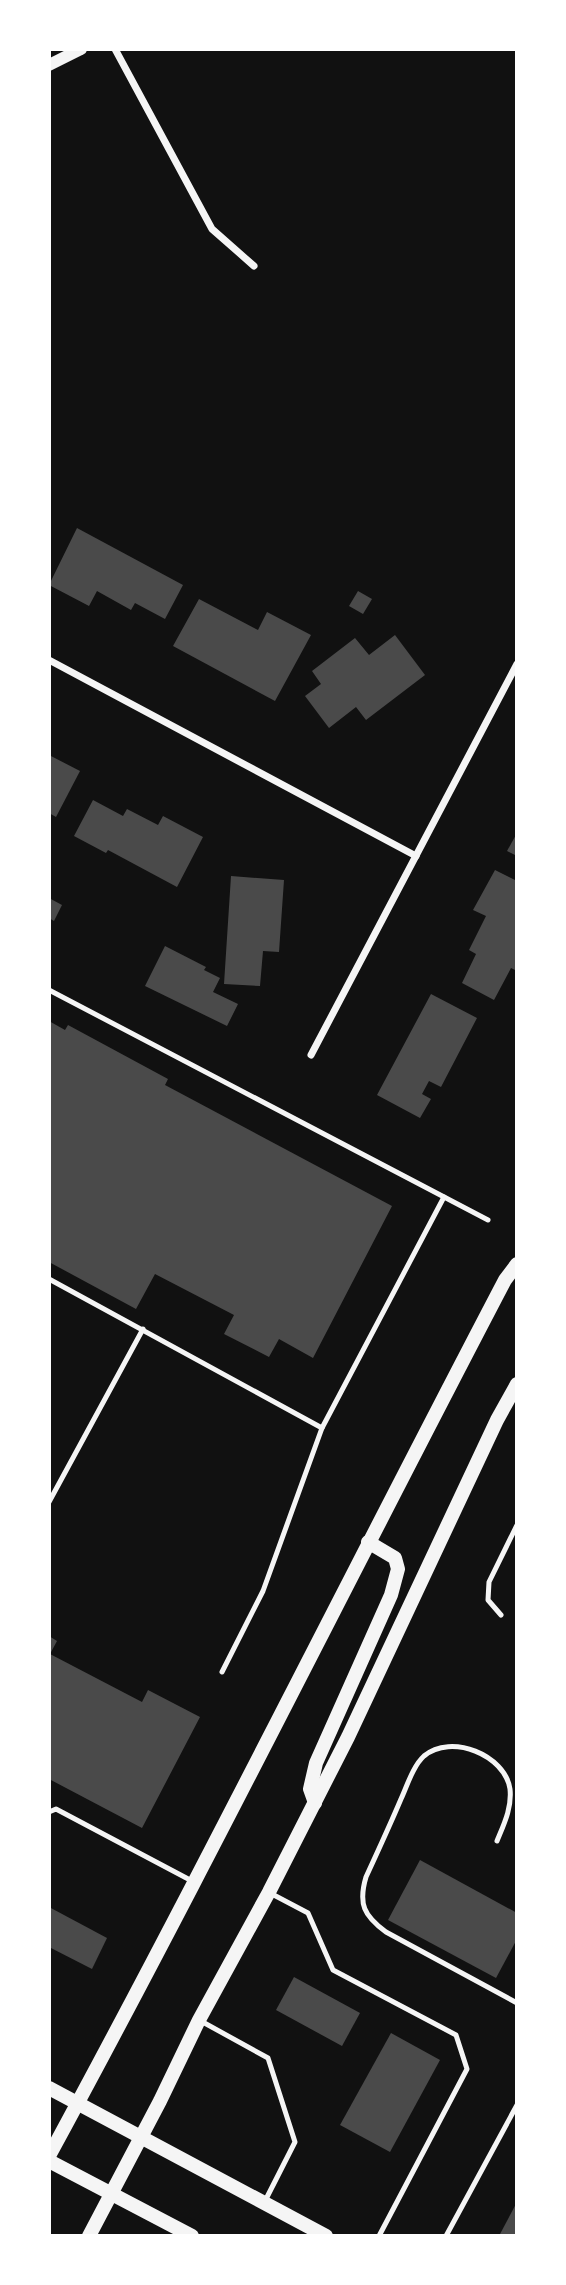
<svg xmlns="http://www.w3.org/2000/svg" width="566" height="2285" font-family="Karla,sans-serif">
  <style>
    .building { fill: #4a4a4a }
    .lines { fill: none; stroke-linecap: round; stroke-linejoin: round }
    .service { stroke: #f5f5f5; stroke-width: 5 }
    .minor { stroke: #f5f5f5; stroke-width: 7 }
    .tertiary { stroke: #f5f5f5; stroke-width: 12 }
    .secondary { stroke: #f5f5f5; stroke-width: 14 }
  </style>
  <rect width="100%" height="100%" fill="#111"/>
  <!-- building -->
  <g class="building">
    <path d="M77 528 183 585 165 619 135 603 131 610 97 591 89 606 49 585Z"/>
    <path d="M358 591 372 599 363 614 349 606Z"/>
    <path d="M199 599 258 630 267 612 311 635 275 701 173 646Z"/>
    <path d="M395 635 425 675 366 720 356 707 329 728 305 696 321 684 312 671 355 638 369 655Z"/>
    <path d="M49 755 80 771 56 817 49 813Z"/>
    <path d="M93 800 123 816 127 809 158 825 163 816 203 837 177 887 108 850 106 853 74 836Z"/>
    <path d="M517 833V856L507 851Z"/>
    <path d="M495 870 517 881V971L511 968 494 1000 462 983 476 954 469 950 486 916 473 910Z"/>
    <path d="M231 876 284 880 279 952 263 951 260 986 224 984Z"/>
    <path d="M49 898 62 905 54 921 49 918Z"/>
    <path d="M165 946 206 967 204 970 220 978 213 992 238 1004 227 1026 145 986Z"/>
    <path d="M431 994 477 1018 441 1087 429 1081 422 1094 431 1099 420 1118 377 1095Z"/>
    <path d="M49 1021 65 1030 68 1025 168 1079 165 1085 392 1206 313 1358 279 1339 269 1357 224 1334 234 1315 155 1274 136 1309 49 1262Z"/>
    <path d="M49 1636 57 1641 50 1654 142 1702 148 1690 200 1717 142 1828 49 1779Z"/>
    <path d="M420 1860 517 1913V1939L496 1978 388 1920Z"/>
    <path d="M49 1907 107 1938 92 1969 49 1947Z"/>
    <path d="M294 1977 360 2013 342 2046 276 2010Z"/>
    <path d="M391 2033 440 2060 390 2152 340 2125Z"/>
    <path d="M517 2202V2236H499Z"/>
  </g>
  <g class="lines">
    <!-- service -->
    <g class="service">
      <path d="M49 990 488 1220"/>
      <path d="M49 1279 322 1428"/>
      <path d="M49 1502 143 1329"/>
      <path d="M501 1615 488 1600 489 1582 517 1525"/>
      <path d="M222 1672 263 1591 322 1428 444 1197"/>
      <path d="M49 1812 56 1809 192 1881"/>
      <path d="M497 1841C504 1824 512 1808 510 1789 505 1755 451 1733 424 1756 413 1766 407 1786 401 1799 390 1825 378 1851 366 1877 358 1904 364 1916 386 1932L517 2003"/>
      <path d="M270 1893 308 1913 333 1970 456 2035 467 2069 379 2236"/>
      <path d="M199 2020 268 2058 295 2142 264 2203"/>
      <path d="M446 2236 517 2105"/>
    </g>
    <!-- minor -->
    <g class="minor">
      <path d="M115 49 212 229 254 266"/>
      <path d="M49 660 416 856"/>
      <path d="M311 1055 517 664"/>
    </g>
    <!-- tertiary -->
    <path class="tertiary" d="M49 65 81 49"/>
    <!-- secondary -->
    <g class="secondary">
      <path d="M315 1803 310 1789 316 1763 391 1595 398 1569 395 1558 368 1542"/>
      <path d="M49 2088 326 2236"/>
      <path d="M49 2156C206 1867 352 1572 505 1280L517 1264"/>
      <path d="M49 2161 192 2236"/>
      <path d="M89 2236 160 2101 199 2020 269 1892 348 1737 497 1420 517 1384"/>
    </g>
  </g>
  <!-- border -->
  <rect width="566" height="2285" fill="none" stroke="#ffffff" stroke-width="102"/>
</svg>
